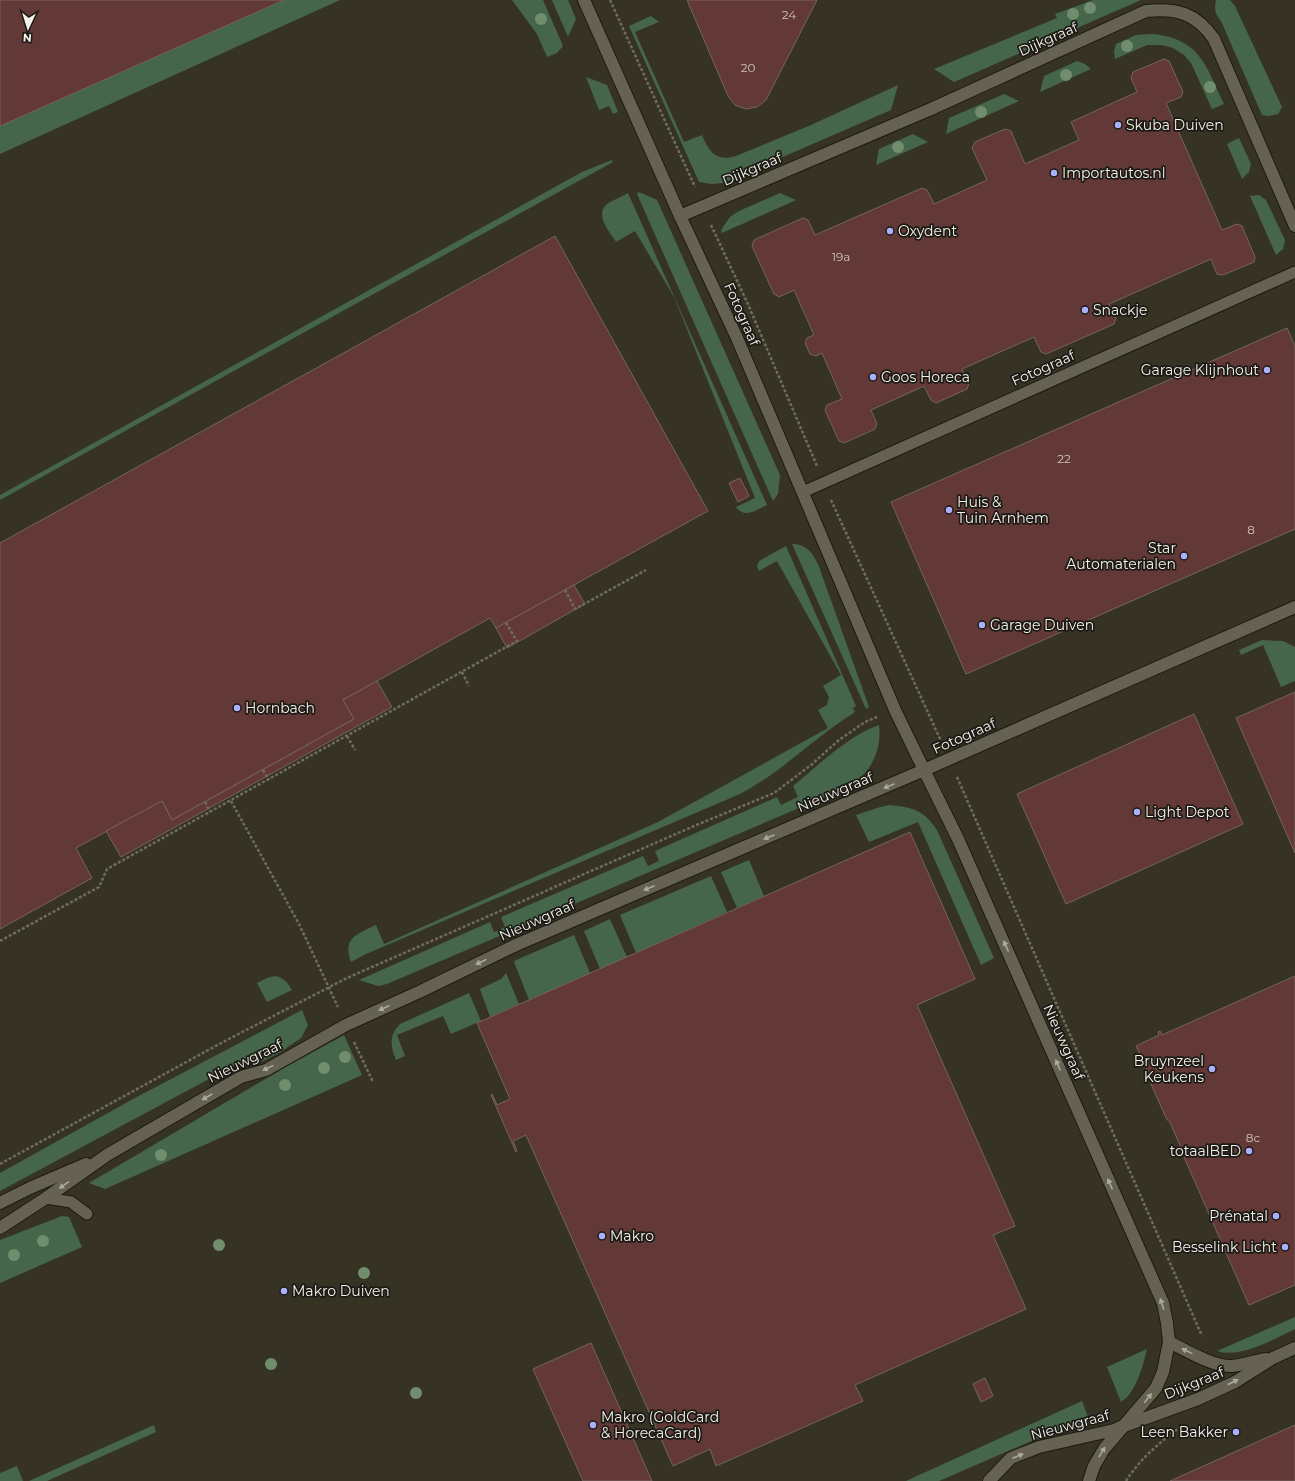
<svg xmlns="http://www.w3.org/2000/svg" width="1295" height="1481" font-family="Montserrat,sans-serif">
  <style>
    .green { fill: #45664b }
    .building { fill: #623937; stroke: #756462 }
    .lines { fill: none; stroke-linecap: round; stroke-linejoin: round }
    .lane-casing { stroke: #1d1a0e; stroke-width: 13 }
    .street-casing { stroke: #1d1a0e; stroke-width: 14 }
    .secondary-casing { stroke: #1d1a0e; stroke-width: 14 }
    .path { stroke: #6f6c60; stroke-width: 2.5; stroke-dasharray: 3 2; stroke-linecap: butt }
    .lane { stroke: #656253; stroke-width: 11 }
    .street { stroke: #656253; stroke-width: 12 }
    .secondary { stroke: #656253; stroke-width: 12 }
    .tree { fill: #708d6d }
    .oneway { fill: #acaa9e }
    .poi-dot { fill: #aab0fb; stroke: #1c1a14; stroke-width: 1.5 }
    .labels { text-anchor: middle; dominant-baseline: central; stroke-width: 3.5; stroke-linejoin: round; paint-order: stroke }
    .number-label { font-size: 12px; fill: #cfc3bc }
    .street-label { font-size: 14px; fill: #f3f1e9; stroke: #1c1a14 }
    .poi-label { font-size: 14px; fill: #f3f1e9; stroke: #1c1a14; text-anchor: start }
  </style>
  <rect width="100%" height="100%" fill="#363325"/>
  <!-- green -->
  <g class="green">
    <path d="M284 0H340L0 154V126Z"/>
    <path d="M512 0H543L563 46 557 53 547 57 537 34Z"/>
    <path d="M552 0H568L576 19 568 37Z"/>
    <path d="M1093 0H1141L954 82 934 69 1057 18 1055 14Z"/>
    <path d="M1216 0H1230L1235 6 1282 107 1278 114 1269 116 1262 115 1221 21C1215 14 1214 9 1216 0Z"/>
    <path d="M651 16 659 22 635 32 684 142 702 135C709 152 716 162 736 156L811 125 898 85 891 110 723 183 712 184 699 182 629 26Z"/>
    <path d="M1150 34C1199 37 1206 65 1224 104L1212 109 1191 63 1184 55 1173 48 1161 45H1147L1115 59 1114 51 1116 44 1136 35Z"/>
    <path d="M1077 61 1085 64 1091 69 1040 92 1044 76Z"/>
    <path d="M586 77 607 85 618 112 613 114 609 106 599 110Z"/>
    <path d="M1004 94 1019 101 946 134 949 118Z"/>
    <path d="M913 134 928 142 876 165 879 149Z"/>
    <path d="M1239 138 1251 164 1249 172 1242 179 1227 144Z"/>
    <path d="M612 160 613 162 0 500V495L582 172Z"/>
    <path d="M639 192 657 200 780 475 778 494 773 501 637 194Z"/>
    <path d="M628 193 758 485 767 505C757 510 744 519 736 507L755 498 674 297 635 231 616 242C610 232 595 216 606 205 612 200 622 197 628 193Z"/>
    <path d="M780 193 796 200 722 233 721 230 730 217 739 211Z"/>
    <path d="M1259 195 1266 200 1285 240 1283 249 1276 255 1250 196Z"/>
    <path d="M792 544C806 544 812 552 818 564L869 707 866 709Z"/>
    <path d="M786 546 856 706 853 708 855 712C815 737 782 772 740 794L366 954 351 962C342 938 357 934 376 925L384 944 658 822 828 728 818 710 827 705 829 697 823 686 841 675 777 561 759 571 757 566 759 561Z"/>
    <path d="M1262 640 1283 641 1295 647V681L1281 687 1263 645 1241 655 1239 650Z"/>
    <path d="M879 725C882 751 871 773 848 787L387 984 378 986 359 980 490 922 494 932 505 927 501 917 643 856 648 866 659 861 655 851 777 797 781 805 798 797 793 786C820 764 846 737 879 725Z"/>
    <path d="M889 805C912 807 924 810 937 830L994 958 981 965 918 822 869 842 856 815 877 808Z"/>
    <path d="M749 860 764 896 737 908 721 872Z"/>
    <path d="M711 876 727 912 636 953 620 915Z"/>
    <path d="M610 919 627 957 600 969 584 931Z"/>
    <path d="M574 935 590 973 529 1000 514 962 516 960Z"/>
    <path d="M506 973 519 1004 490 1017 480 989 501 979Z"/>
    <path d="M275 976C284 978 287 982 292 990L267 1002 257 983 267 978Z"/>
    <path d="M469 993 481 1021 451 1034 443 1016 397 1035 405 1056 396 1060C390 1045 389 1036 400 1024Z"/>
    <path d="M302 1010 308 1025 301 1038 279 1053 263 1061 237 1064 0 1191V1173L133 1099Z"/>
    <path d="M344 1035 362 1075 105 1189 89 1183 284 1068Z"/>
    <path d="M62 1216 69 1217 82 1247 0 1283V1240Z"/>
    <path d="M1295 1317V1329C1274 1339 1240 1359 1217 1351Z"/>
    <path d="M1147 1349C1143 1365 1136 1393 1121 1402L1107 1367Z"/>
    <path d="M1082 1401 1090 1422 1089 1425 1036 1439 939 1481H906Z"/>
    <path d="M154 1425 156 1432 47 1481H29Z"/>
    <path d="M17 1466 23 1481H0V1473Z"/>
  </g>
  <!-- building -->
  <g class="building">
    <path d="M0 0H284L0 126Z"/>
    <path d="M687 0H817L766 100 757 107 746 109 735 105 728 96Z"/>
    <path d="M1164 59 1169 61 1183 92 1181 97 1166 103 1222 230 1237 224 1242 226 1255 257 1254 262 1223 275 1217 274 1211 259 1109 304 1116 318 1114 324 1046 354 1041 352 1034 337 962 369 969 383 967 389 936 403 931 400 924 386 871 410 877 424 875 429 844 443 839 441 825 410 827 405 842 399 822 353 816 356 810 354 805 343 807 338 814 335 794 290 779 297 774 294 752 246 754 240 803 218 808 220 815 235 922 188 927 190 934 204 987 180 972 148 975 142 1005 129 1011 131 1025 164 1079 140 1071 122 1137 92 1131 78 1133 72Z"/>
    <path d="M555 236 708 511 496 628 490 618 343 700 354 719 172 820 162 801 76 848 92 878 0 929V543Z"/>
    <path d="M1287 328 1295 346V529L966 674 891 502Z"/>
    <path d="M740 478 749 496 738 502 729 483Z"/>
    <path d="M574 585 585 604 507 648 496 628Z"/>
    <path d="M377 681 392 707 121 857 106 831 162 801 172 820 354 719 343 700Z"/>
    <path d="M1295 692V853L1236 718Z"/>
    <path d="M1194 714 1243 824 1066 904 1017 794Z"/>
    <path d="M910 832 975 979 917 1005 1015 1226 993 1235 1026 1309 855 1385 863 1401 716 1466 710 1449 673 1466 526 1135 513 1141 517 1151 516 1152 491 1095 492 1094 497 1105 510 1099 477 1023Z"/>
    <path d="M1295 976V1285L1249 1305 1184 1157H1185L1169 1120H1167L1151 1084 1153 1083 1136 1046 1159 1035 1158 1032 1160 1031 1162 1035Z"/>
    <path d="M591 1343 652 1481H583L533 1369Z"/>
    <path d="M985 1378 993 1396 981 1402 973 1384Z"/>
    <path d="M1295 1425V1481H1170Z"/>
  </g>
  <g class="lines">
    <!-- lane casing -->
    <g class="lane-casing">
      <g id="lane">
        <path d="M803 492 1295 272"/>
        <path d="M46 1198 71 1202 87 1214"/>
      </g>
    </g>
    <!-- street casing -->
    <g class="street-casing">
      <g id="street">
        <path d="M584 0 680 216 931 109 1146 11C1177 8 1196 13 1214 39L1295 226"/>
        <path d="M680 216 737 338 895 710 924 770 1295 607"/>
        <path d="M1169 1342C1186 1350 1213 1367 1232 1366 1243 1365 1255 1361 1266 1359"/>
        <path d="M1121 1427 1198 1399 1235 1382 1273 1358 1295 1348"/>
      </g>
    </g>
    <!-- secondary casing -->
    <g class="secondary-casing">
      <g id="secondary">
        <path d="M0 1203 32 1187 86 1164"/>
        <path d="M0 1228 46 1198 107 1155 241 1077 266 1070 346 1025 419 992 516 945 924 770 958 839 1163 1303 1167 1323 1169 1342 1163 1372 1156 1388 1104 1449 1094 1466 1089 1481"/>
        <path d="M989 1481 1011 1458 1039 1447 1114 1430 1121 1427"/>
      </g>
    </g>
    <!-- path -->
    <g class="path">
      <path d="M610 0 695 187"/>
      <path d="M711 225 747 302 817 466"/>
      <path d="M831 500 941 741"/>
      <path d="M565 590 575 609 646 570"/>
      <path d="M462 672 469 686"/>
      <path d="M347 736 355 750"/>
      <path d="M263 770 269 780"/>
      <path d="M957 777 1202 1336"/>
      <path d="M231 801 299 924 338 1007"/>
      <path d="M205 802 210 812"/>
      <path d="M0 941 99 887 107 869 517 641 506 623"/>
      <path d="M354 1042 373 1082"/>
      <path d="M0 1164 223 1042 347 978 694 826 774 793 811 765 839 740 865 722 877 717"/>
      <path d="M1126 1481C1139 1460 1159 1443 1179 1428"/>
    </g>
    <!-- lane -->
    <use href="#lane" class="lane"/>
    <!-- street -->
    <use href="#street" class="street"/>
    <!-- secondary -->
    <use href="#secondary" class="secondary"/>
  </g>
  <!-- trees -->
  <g class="tree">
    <circle cx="1090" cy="8" r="6"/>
    <circle cx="1073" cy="14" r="6"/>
    <circle cx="541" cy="19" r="6"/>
    <circle cx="1127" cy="46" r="6"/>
    <circle cx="1066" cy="75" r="6"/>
    <circle cx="1210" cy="87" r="6"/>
    <circle cx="981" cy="112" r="6"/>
    <circle cx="898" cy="147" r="6"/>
    <circle cx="345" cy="1057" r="6"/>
    <circle cx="324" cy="1068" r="6"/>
    <circle cx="285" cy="1085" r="6"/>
    <circle cx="161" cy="1155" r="6"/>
    <circle cx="43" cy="1241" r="6"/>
    <circle cx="219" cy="1245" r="6"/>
    <circle cx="14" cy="1255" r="6"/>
    <circle cx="364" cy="1273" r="6"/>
    <circle cx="271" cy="1364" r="6"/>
    <circle cx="416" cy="1393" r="6"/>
  </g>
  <!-- one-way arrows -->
  <defs><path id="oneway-solid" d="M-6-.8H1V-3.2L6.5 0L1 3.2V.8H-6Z"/></defs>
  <g class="oneway">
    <use href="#oneway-solid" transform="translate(889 786) rotate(157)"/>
    <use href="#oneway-solid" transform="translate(769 837) rotate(157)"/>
    <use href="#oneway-solid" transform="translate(649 888) rotate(157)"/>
    <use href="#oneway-solid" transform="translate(1006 946) rotate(-114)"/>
    <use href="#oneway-solid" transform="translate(481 962) rotate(154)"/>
    <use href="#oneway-solid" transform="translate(384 1008) rotate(155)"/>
    <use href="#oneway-solid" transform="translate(1058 1065) rotate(-114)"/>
    <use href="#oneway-solid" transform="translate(268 1068) rotate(154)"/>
    <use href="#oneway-solid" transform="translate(207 1097) rotate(150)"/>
    <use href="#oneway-solid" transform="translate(1110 1184) rotate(-114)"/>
    <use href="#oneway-solid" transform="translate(64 1185) rotate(145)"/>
    <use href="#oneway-solid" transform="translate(1162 1304) rotate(-108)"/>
    <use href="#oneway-solid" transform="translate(1187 1351) rotate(-154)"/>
    <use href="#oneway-solid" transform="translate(1233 1382) rotate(-28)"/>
    <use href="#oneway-solid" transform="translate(1148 1398) rotate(-52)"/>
    <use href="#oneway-solid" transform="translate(1102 1452) rotate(-58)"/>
    <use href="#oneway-solid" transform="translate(1018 1456) rotate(-23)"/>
  </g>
  <!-- markers -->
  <g class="poi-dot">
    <circle cx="1118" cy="125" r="4"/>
    <circle cx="1054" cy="173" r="4"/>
    <circle cx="890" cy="231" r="4"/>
    <circle cx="1085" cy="310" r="4"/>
    <circle cx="1267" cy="370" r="4"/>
    <circle cx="873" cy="377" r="4"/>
    <circle cx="949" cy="510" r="4"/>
    <circle cx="1184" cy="556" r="4"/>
    <circle cx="982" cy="625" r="4"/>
    <circle cx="237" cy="708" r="4"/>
    <circle cx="1137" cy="812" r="4"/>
    <circle cx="1212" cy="1069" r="4"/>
    <circle cx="1249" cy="1151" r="4"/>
    <circle cx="1276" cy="1216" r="4"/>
    <circle cx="602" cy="1236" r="4"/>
    <circle cx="1285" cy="1247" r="4"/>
    <circle cx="284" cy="1291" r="4"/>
    <circle cx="593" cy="1425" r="4"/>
    <circle cx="1236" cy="1432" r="4"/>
  </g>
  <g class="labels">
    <!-- number labels -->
    <g class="number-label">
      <text x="789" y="14">24</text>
      <text x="748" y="67">20</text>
      <text x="841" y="256">19a</text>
      <text x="1064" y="458">22</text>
      <text x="1251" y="529">8</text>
      <text x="1253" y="1137">8c</text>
    </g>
    <!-- street labels -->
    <g class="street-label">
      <text transform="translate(1048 39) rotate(-24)">Dijkgraaf</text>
      <text transform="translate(752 169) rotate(-23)">Dijkgraaf</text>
      <text transform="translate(742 314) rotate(66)">Fotograaf</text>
      <text transform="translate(1043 368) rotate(-24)">Fotograaf</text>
      <text transform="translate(964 736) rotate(-24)">Fotograaf</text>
      <text transform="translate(835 792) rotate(-23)">Nieuwgraaf</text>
      <text transform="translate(537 920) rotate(-24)">Nieuwgraaf</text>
      <text transform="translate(1064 1042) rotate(66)">Nieuwgraaf</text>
      <text transform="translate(245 1061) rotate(-26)">Nieuwgraaf</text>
      <text transform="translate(1194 1383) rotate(-22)">Dijkgraaf</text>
      <text transform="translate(1070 1425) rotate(-15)">Nieuwgraaf</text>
    </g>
    <!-- poi labels -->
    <g class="poi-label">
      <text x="1126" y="125">Skuba Duiven</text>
      <text x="1062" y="173">Importautos.nl</text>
      <text x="898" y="231">Oxydent</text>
      <text x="1093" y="310">Snackje</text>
      <text x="1259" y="370" text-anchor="end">Garage Klijnhout</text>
      <text x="881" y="377">Goos Horeca</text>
      <text x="957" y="502">Huis &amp;<tspan x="957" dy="16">Tuin Arnhem</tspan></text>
      <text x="1176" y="548" text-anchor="end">Star<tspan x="1176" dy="16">Automaterialen</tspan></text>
      <text x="990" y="625">Garage Duiven</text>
      <text x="245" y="708">Hornbach</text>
      <text x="1145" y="812">Light Depot</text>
      <text x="1204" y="1061" text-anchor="end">Bruynzeel<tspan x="1204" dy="16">Keukens</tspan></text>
      <text x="1241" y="1151" text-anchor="end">totaalBED</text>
      <text x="1268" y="1216" text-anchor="end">Prénatal</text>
      <text x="610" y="1236">Makro</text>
      <text x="1277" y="1247" text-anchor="end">Besselink Licht</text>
      <text x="292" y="1291">Makro Duiven</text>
      <text x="601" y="1417">Makro (GoldCard<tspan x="601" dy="16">&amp; HorecaCard)</tspan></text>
      <text x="1228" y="1432" text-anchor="end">Leen Bakker</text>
    </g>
  </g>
  <!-- north arrow -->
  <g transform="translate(28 28) rotate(184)" stroke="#1c1a14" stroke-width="3" paint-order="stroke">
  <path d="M0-3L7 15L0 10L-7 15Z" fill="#f3f1e9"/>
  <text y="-6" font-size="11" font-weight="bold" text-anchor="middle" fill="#f3f1e9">N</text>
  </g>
</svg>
